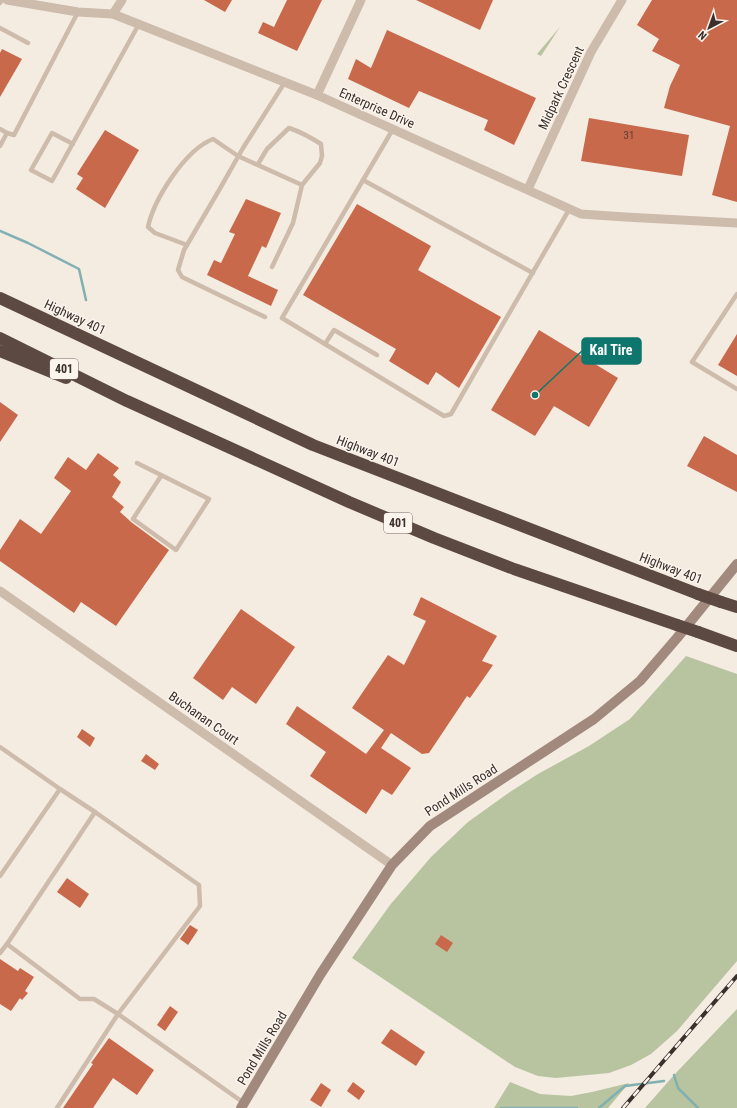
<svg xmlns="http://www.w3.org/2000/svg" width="737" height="1108" font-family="'Roboto Condensed',sans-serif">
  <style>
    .green { fill: #b8c4a0 }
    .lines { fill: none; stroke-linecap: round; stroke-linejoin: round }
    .stream { stroke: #7fb0b2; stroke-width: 2.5 }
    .building { fill: #c8694b }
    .service { stroke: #cdbbac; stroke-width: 4.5 }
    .minor { stroke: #cdbbac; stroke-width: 9 }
    .secondary { stroke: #a18a7d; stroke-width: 10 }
    .motorway { stroke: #5c4a42; stroke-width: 12 }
    .rail-casing { stroke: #3b302b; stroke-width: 4 }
    .rail { stroke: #fbf5ee; stroke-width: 2.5; stroke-dasharray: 8; stroke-linecap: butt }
    .motorway-bridge { stroke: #5c4a42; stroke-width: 12 }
    .labels { text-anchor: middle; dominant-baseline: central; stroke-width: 3; stroke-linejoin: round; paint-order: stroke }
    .number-label { font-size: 11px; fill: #5e3e33 }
    .shield { fill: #fbf5ee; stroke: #756b66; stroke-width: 1 }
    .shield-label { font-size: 12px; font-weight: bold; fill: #3b302b }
    .street-label { font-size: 13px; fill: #3b302b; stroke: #fbf5ee }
    .leader { fill: none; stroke: #0f766e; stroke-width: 1.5 }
    .callout-dot { fill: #0f766e; stroke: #fbf5ee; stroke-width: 1.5 }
    .callout { fill: #0f766e; stroke: #0f766e; stroke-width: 1.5 }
    .callout-label { font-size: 14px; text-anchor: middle; font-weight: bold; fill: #fff }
  </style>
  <rect width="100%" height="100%" fill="#f4ebe1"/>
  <!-- green -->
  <g class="green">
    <path d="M560 27 541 56 537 54Z"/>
    <path d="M686 656 737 674V961L677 1031 651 1054 631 1065 609 1073 556 1078 538 1076 515 1067 352 958 390 905 431 857 468 822 507 794 538 774 589 746 630 719Z"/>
    <path d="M737 1009V1108H645L674 1075Z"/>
    <path d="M510 1082 540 1094 571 1096 592 1092 629 1083 608 1108H494Z"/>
  </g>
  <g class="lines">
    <!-- stream -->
    <g class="stream">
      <path d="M0 231 28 243 79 269 86 300"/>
      <path d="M674 1075 678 1088 698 1108"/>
      <path d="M501 1108H577"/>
      <path d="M599 1108 625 1086 664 1081"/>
    </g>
  </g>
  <!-- building -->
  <g class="building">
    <path d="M204 0H232L225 12Z"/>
    <path d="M287 0H322L297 51 258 33 263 22 274 27Z"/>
    <path d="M416 0H493L480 30Z"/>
    <path d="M652 0H737V202L712 195 730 126 664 108 670 86 680 65 652 51 659 39 637 25Z"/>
    <path d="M387 30 536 98 514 145 484 130 488 120 419 91 409 108 348 79 356 59 371 68Z"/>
    <path d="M2 49 22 59 0 97V53Z"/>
    <path d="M589 118 689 135 682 176 581 161Z"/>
    <path d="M105 130 139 150 105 208 76 189 83 178 77 174Z"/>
    <path d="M246 199 281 213 266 248 262 246 248 276 278 290 271 306 207 275 214 260 221 263 235 234 229 232Z"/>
    <path d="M357 204 431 246 418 270 501 317 459 388 436 372 428 385 389 361 396 349 303 295Z"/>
    <path d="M539 330 618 378 589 427 554 406 535 436 491 410Z"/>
    <path d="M737 334V376L718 365Z"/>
    <path d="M0 402 18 415 0 442Z"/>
    <path d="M704 436 737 455V492L687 466Z"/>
    <path d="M98 453 119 468 113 475 121 482 112 497 124 507 120 512 129 520 131 522 169 550 116 626 81 602 74 613 0 561V550L20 519 41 534 71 491 54 478 68 457 86 470Z"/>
    <path d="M421 597 497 636 482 661 493 665 470 698 467 696 429 753 422 754 391 733 381 748 411 768 392 795 382 789 366 814 310 776 326 752 286 724 297 706 366 754 384 730 352 708 388 655 404 665 426 621 413 615Z"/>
    <path d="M241 609 295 647 256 704 232 687 223 700 193 678Z"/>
    <path d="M82 729 95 738 90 747 77 737Z"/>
    <path d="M146 754 159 764 155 770 141 761Z"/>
    <path d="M67 878 89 894 80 908 57 892Z"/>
    <path d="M190 925 198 930 188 945 180 939Z"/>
    <path d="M441 935 453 943 447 952 435 944Z"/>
    <path d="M0 959 18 971 20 968 34 977 25 991 28 993 22 1000 20 998 11 1011 0 1004Z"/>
    <path d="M170 1006 178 1012 165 1031 157 1025Z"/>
    <path d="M391 1029 425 1052 416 1066 381 1043Z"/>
    <path d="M109 1038 154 1070 137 1095 113 1078 93 1108H63L93 1064 91 1063Z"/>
    <path d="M353 1082 365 1091 359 1100 347 1091Z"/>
    <path d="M321 1083 331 1090 321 1107 310 1100Z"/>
  </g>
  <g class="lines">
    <!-- service -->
    <g class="service">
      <path d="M0 3 2 0"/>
      <path d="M0 28 28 43"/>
      <path d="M0 129 7 133 14 135 78 12"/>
      <path d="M393 129 282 318 444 416 451 414 570 208"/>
      <path d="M73 144 52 133 31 170 52 181 139 24"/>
      <path d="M0 146 7 133"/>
      <path d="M258 164 267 149 289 128C301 132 310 137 321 144L322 156 320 163 302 185"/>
      <path d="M363 180 533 273"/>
      <path d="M187 245 155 233 148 227C154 199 185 150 213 139L238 156 302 185 293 223 272 267"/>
      <path d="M737 294 692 362 737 389"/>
      <path d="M265 317 182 277 178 270 184 250 218 192 243 148 285 82"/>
      <path d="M325 344 334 330 377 355"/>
      <path d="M137 463 209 499 176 550 133 519 161 476"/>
      <path d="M0 747 60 789"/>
      <path d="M95 812 199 885 200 906 118 1014 94 999H80L7 944Z"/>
      <path d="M0 876 60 789 95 812"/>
      <path d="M0 953 7 944"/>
      <path d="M57 1108 118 1014 244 1103"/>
    </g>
    <!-- minor -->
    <g class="minor">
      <path d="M7 0 78 12 113 14 317 95 581 214 625 217 737 223"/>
      <path d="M113 14 122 0"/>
      <path d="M317 95 361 0"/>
      <path d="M528 189 591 52 622 0"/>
      <path d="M0 591 392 865"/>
    </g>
    <!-- secondary -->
    <path class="secondary" d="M241 1108 320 975 392 865 430 826 594 719 640 681 677 638 737 564"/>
    <!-- motorway -->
    <g class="motorway">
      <path d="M0 298 313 445 698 594"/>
      <path d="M0 338 127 401 349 502 434 538 514 569 677 625"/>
      <path d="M0 351 66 378"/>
      <path d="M721 602 737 607"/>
      <path d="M698 632 737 646"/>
    </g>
    <!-- rail casing -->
    <g class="rail-casing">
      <path id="rail" d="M623 1108 737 976"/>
    </g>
    <!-- rail -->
    <use href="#rail" class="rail"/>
    <!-- motorway-bridge -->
    <g class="motorway-bridge">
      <path d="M698 594 721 602"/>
      <path d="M677 625 698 632"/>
    </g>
  </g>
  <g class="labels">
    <!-- number labels -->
    <g class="number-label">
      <text x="629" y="135">31</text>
    </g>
    <!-- shield labels -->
    <g class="shield">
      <rect x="50" y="359" width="28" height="20" rx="3"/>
      <rect x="384" y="513" width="28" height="20" rx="3"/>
    </g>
    <g class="shield-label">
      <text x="64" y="369">401</text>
      <text x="398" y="523">401</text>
    </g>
    <!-- street labels -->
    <g class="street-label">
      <text transform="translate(561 88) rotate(-65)">Midpark Crescent</text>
      <text transform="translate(377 108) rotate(24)">Enterprise Drive</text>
      <text transform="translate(75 317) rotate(25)">Highway 401</text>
      <text transform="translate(368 451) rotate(21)">Highway 401</text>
      <text transform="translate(671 568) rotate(21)">Highway 401</text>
      <text transform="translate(204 718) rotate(35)">Buchanan Court</text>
      <text transform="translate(461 790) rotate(-33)">Pond Mills Road</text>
      <text transform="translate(262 1048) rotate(-59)">Pond Mills Road</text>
    </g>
  </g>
  <!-- callouts -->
  <path class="leader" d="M535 395L582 351"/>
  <circle class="callout-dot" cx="535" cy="395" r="4"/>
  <rect class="callout" x="582" y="338" width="59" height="26" rx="4"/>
  <g class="callout-label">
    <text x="611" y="355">Kal Tire</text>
  </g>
  <!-- north arrow -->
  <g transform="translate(709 28) rotate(221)" stroke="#fbf5ee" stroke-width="3" paint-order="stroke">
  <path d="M0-3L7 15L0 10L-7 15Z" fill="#3b302b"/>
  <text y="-6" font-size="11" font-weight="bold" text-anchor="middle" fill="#3b302b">N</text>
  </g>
</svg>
